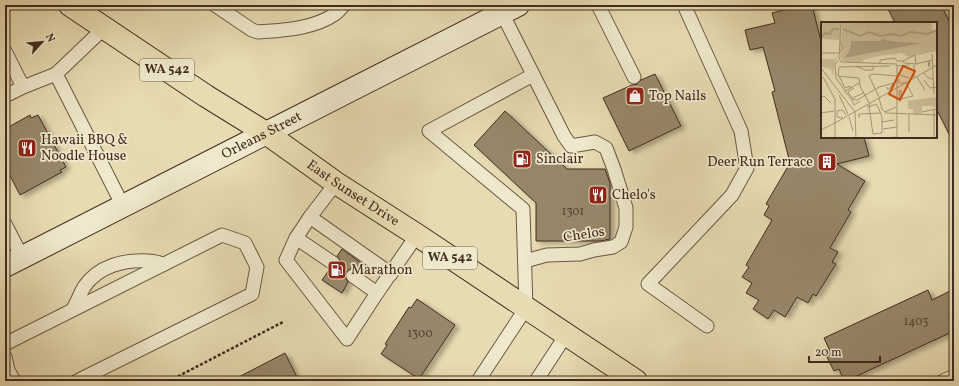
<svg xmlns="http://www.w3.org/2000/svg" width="959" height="386" font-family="Vollkorn,serif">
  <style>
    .building { fill: #97876b; stroke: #412c20; filter: url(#shadow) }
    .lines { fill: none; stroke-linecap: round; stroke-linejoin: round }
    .service-casing { stroke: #6a5844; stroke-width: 15 }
    .secondary-casing { stroke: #412c20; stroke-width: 24 }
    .primary-casing { stroke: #412c20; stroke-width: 24 }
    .path { stroke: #412c20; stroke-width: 2.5; stroke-dasharray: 3 2; stroke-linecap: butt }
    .service { stroke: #efe8cc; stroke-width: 13 }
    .secondary { stroke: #efe8cc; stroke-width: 22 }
    .primary { stroke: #e7dbb1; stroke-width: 22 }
    .labels { text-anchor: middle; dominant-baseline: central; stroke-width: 3.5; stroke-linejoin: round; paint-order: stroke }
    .number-label { font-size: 12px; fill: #564333 }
    .shield { fill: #efe8cc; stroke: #756454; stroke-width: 1 }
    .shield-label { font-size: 13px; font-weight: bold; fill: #412c20 }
    .poi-label { font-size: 14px; fill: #412c20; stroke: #efe8cc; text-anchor: start }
    .street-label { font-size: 14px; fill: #412c20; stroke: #efe8cc }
    .inset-river { fill: none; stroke: #afa080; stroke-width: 2 }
    .inset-road { fill: none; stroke: #a59577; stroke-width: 1 }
    .view { fill: #cf520f; fill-opacity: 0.15; stroke: #cf520f; stroke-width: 2 }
    .inset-edge { fill: none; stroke: #412c20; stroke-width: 2 }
  </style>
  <defs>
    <filter id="shadow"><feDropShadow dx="4.5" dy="2.5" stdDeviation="2" flood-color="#0004"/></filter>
  </defs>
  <rect width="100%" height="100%" fill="#e7dbb1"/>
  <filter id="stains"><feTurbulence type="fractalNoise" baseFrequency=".005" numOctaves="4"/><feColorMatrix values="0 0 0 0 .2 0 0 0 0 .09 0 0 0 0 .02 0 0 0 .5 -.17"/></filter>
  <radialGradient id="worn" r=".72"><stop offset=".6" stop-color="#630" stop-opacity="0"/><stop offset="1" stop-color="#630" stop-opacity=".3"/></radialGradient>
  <!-- building -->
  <g class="building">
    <path d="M805 5H812L822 45V137H864L869 156 837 164 865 181 848 210 851 212 830 248 838 252 832 262 836 264 816 296 813 294 808 303 797 297 785 317 774 310 768 319 753 309 759 300 746 293 752 283 742 277 749 267 746 265 772 220 764 215 769 206 766 204 790 163 772 92 775 91 763 47 750 50 745 30 775 23 772 13Z"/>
    <path d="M886 5H941L954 31V144L936 108V23H895Z"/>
    <path d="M655 74 681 126 629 151 603 98 632 85 637 84 641 80Z"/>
    <path d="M505 111 567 169H605L610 183V239L601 241H536V203L474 145Z"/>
    <path d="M30 115 31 118 38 115 66 167 60 170 62 172 20 195 5 166V129Z"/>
    <path d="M342 249 361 263 357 269 353 268 350 269 346 272 345 275 346 279 348 282 342 293 322 280 329 270 333 271 336 270 340 267 341 263 340 260 337 256Z"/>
    <path d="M954 289V331L846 381H844L839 369 834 371 825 353 830 351 824 338 928 290 932 300Z"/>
    <path d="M417 299 455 325 419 379 381 354 387 345 385 344 409 307 411 308Z"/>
    <path d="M285 353 299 381H231Z"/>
  </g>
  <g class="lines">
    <!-- service casing -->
    <g class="service-casing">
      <g id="service">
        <path d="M215 5 252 30 258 32C284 30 313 29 335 14 339 11 341 8 344 5"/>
        <path d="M598 5 634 77"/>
        <path d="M684 5 741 131 747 168 732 195 648 284 707 326"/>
        <path d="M502 13 564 136 571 146 595 142 606 148 614 169 626 208V227L621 242 613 247 594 250 580 254 547 255 525 261"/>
        <path d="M104 28 56 74 123 206"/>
        <path d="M5 51 23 87"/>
        <path d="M5 96 23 87 56 74"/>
        <path d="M336 183 310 217 296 238 286 260 347 339 377 293 417 235"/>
        <path d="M310 217 391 274"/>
        <path d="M5 224 22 257"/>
        <path d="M296 238 333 263"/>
        <path d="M353 276 377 293"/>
        <path d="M73 309C77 302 80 294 84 287 98 266 125 259 149 261 154 261 159 263 164 264"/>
        <path d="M5 344 222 235 245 243 257 267 252 294 77 381"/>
        <path d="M5 357 8 370 14 381"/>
        <path d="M478 381 526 308 523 209 429 131 533 75"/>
        <path d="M536 381 566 335"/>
        <path d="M943 381 954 376"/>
      </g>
    </g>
    <!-- secondary casing -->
    <g class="secondary-casing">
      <g id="secondary">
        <path id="s1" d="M5 266 518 5"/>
      </g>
    </g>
    <!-- primary casing -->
    <g class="primary-casing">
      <g id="primary">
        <path id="s2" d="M70 5 206 96 266 133 336 183 417 235 636 381"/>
      </g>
    </g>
    <!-- path -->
    <g class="path">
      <path d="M179 376 182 381"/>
      <path d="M169 381 283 322"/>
    </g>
    <!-- service -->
    <use href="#service" class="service"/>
    <!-- secondary -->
    <use href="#secondary" class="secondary"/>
    <!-- primary -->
    <use href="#primary" class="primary"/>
  </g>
  <!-- icons -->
  <defs>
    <g id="shop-square" transform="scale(1)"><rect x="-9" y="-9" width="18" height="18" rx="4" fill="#8f2418" stroke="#efe8cc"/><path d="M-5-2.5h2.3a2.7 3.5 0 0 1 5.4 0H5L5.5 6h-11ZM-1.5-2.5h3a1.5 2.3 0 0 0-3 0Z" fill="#fff"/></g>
    <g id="restaurant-square" transform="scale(1)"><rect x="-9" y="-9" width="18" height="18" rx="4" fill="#8f2418" stroke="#efe8cc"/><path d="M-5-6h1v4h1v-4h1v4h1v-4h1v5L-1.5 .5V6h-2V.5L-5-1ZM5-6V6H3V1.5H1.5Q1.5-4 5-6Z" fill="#fff"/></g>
    <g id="fuel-square" transform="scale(1)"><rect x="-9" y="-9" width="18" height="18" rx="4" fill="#8f2418" stroke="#efe8cc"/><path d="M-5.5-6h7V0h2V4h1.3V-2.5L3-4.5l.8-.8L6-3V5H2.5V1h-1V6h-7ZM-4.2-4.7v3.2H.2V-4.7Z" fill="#fff"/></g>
    <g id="building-square" transform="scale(1)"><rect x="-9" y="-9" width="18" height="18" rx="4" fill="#8f2418" stroke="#efe8cc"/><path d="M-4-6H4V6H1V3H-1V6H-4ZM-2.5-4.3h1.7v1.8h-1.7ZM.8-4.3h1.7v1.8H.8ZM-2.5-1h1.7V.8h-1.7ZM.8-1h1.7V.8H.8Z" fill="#fff"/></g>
  </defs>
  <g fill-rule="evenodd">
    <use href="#shop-square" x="635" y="96"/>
    <use href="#restaurant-square" x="27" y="148"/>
    <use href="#fuel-square" x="522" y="159"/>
    <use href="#building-square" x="827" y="162"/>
    <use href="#restaurant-square" x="598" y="195"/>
    <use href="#fuel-square" x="337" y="270"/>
  </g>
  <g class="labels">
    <!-- number labels -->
    <g class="number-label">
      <text x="573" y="212">1301</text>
      <text x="916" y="322">1403</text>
      <text x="420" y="334">1300</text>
    </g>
    <!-- shield labels -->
    <g class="shield">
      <rect x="140" y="59" width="54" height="22" rx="3"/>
      <rect x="423" y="247" width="54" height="22" rx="3"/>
    </g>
    <g class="shield-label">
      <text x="167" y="70">WA 542</text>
      <text x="450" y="258">WA 542</text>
    </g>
    <!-- poi labels -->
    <g class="poi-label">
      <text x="649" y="96">Top Nails</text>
      <text x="41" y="140">Hawaii BBQ &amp;<tspan x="41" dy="16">Noodle House</tspan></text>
      <text x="536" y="159">Sinclair</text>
      <text x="813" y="162" text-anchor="end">Deer Run Terrace</text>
      <text x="612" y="195">Chelo's</text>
      <text x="351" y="270">Marathon</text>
    </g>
    <!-- street labels -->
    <g class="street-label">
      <text stroke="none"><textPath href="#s1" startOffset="288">Orleans Street</textPath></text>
      <text stroke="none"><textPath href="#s2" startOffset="340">East Sunset Drive</textPath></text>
      <text transform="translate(584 235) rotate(-9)">Chelos</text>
    </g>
  </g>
  <!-- overview -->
  <g transform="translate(821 22)">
    <rect width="116" height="116" fill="#e7dbb1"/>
    <path d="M0 0H19V18L0 17ZM21 0H111V8H116V29L87 35 81 31 58 34 42 38 41 40H23L19 36ZM17 33 14 41 12 54 10 47 0 45V37H14ZM116 75 114 87 112 84H101V92H92V87H87V79L77 80Z" fill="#cbbd98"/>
    <path d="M63 15 64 18 78 20 101 21 23 36 29 28 30 19H60Z" fill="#afa080"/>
    <path class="inset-river" d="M22 7 39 14 48 10 59 14 71 12 80 14 89 10 107 12 116 8M0 15 4 11 9 12 12 7H18"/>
    <path class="inset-road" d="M20 0 18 36 20 40 76 42V116M19 29 22 27 19 19M0 31H18M111 32 113 72M18 38 14 42 15 56 30 77 36 78 58 65 73 61M107 39 108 45 109 38M59 41V38L74 36 76 39H82L94 33 95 42 83 41 82 39M95 42 111 38M93 43V56M35 44 44 48H52V44M76 44 89 43M0 46 34 90 35 116M103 51 106 55 113 58M76 52 88 56M17 54 18 45 69 44M17 54 38 56 39 64 48 81M18 54 24 66 29 64V67M2 55 14 77V101M96 55 104 68M78 57V61H85L92 74 80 77M103 58 109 66 116 65M66 65 67 68 73 61M33 66 27 70 31 76 43 71M80 68V77H79L78 69ZM23 70 38 61M18 73 27 92M0 75 3 74 10 81M58 75 48 54 52 52 76 54M58 76 61 87 65 91 116 93M31 78 33 83 39 79M46 84 48 85 55 82 58 87 61 95V111L52 112 48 85 49 82M113 88V116M64 90 75 85M101 90 116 87M0 91 13 89M88 93V110M28 95 32 109M22 96 16 95V89L22 88 25 93M38 96V92L60 91M61 100 73 98M62 107 76 105M0 108 14 101M14 116V101L116 43M64 116 76 115"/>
    <path class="view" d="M82 44 94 49 79 78 68 72Z"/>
    <rect width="116" height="116" class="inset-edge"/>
  </g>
  <!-- margin -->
  <rect width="959" height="386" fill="none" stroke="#e7dbb1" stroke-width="20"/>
  <rect x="6" y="6" width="947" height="374" fill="none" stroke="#412c20" stroke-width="2"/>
  <rect x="10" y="10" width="939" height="366" fill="none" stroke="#412c20"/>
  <!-- north arrow -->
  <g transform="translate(42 42) rotate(63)" stroke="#efe8cc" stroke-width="3" paint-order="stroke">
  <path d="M0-3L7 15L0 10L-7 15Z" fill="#412c20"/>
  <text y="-6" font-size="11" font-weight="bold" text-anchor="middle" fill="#412c20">N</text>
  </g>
  <!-- scale -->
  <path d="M809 356v6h71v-6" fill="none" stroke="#412c20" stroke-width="2"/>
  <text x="815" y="356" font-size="12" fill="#412c20" stroke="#efe8cc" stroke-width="3" paint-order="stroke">20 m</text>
  <rect width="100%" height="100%" filter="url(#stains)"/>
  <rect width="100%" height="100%" fill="url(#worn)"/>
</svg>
